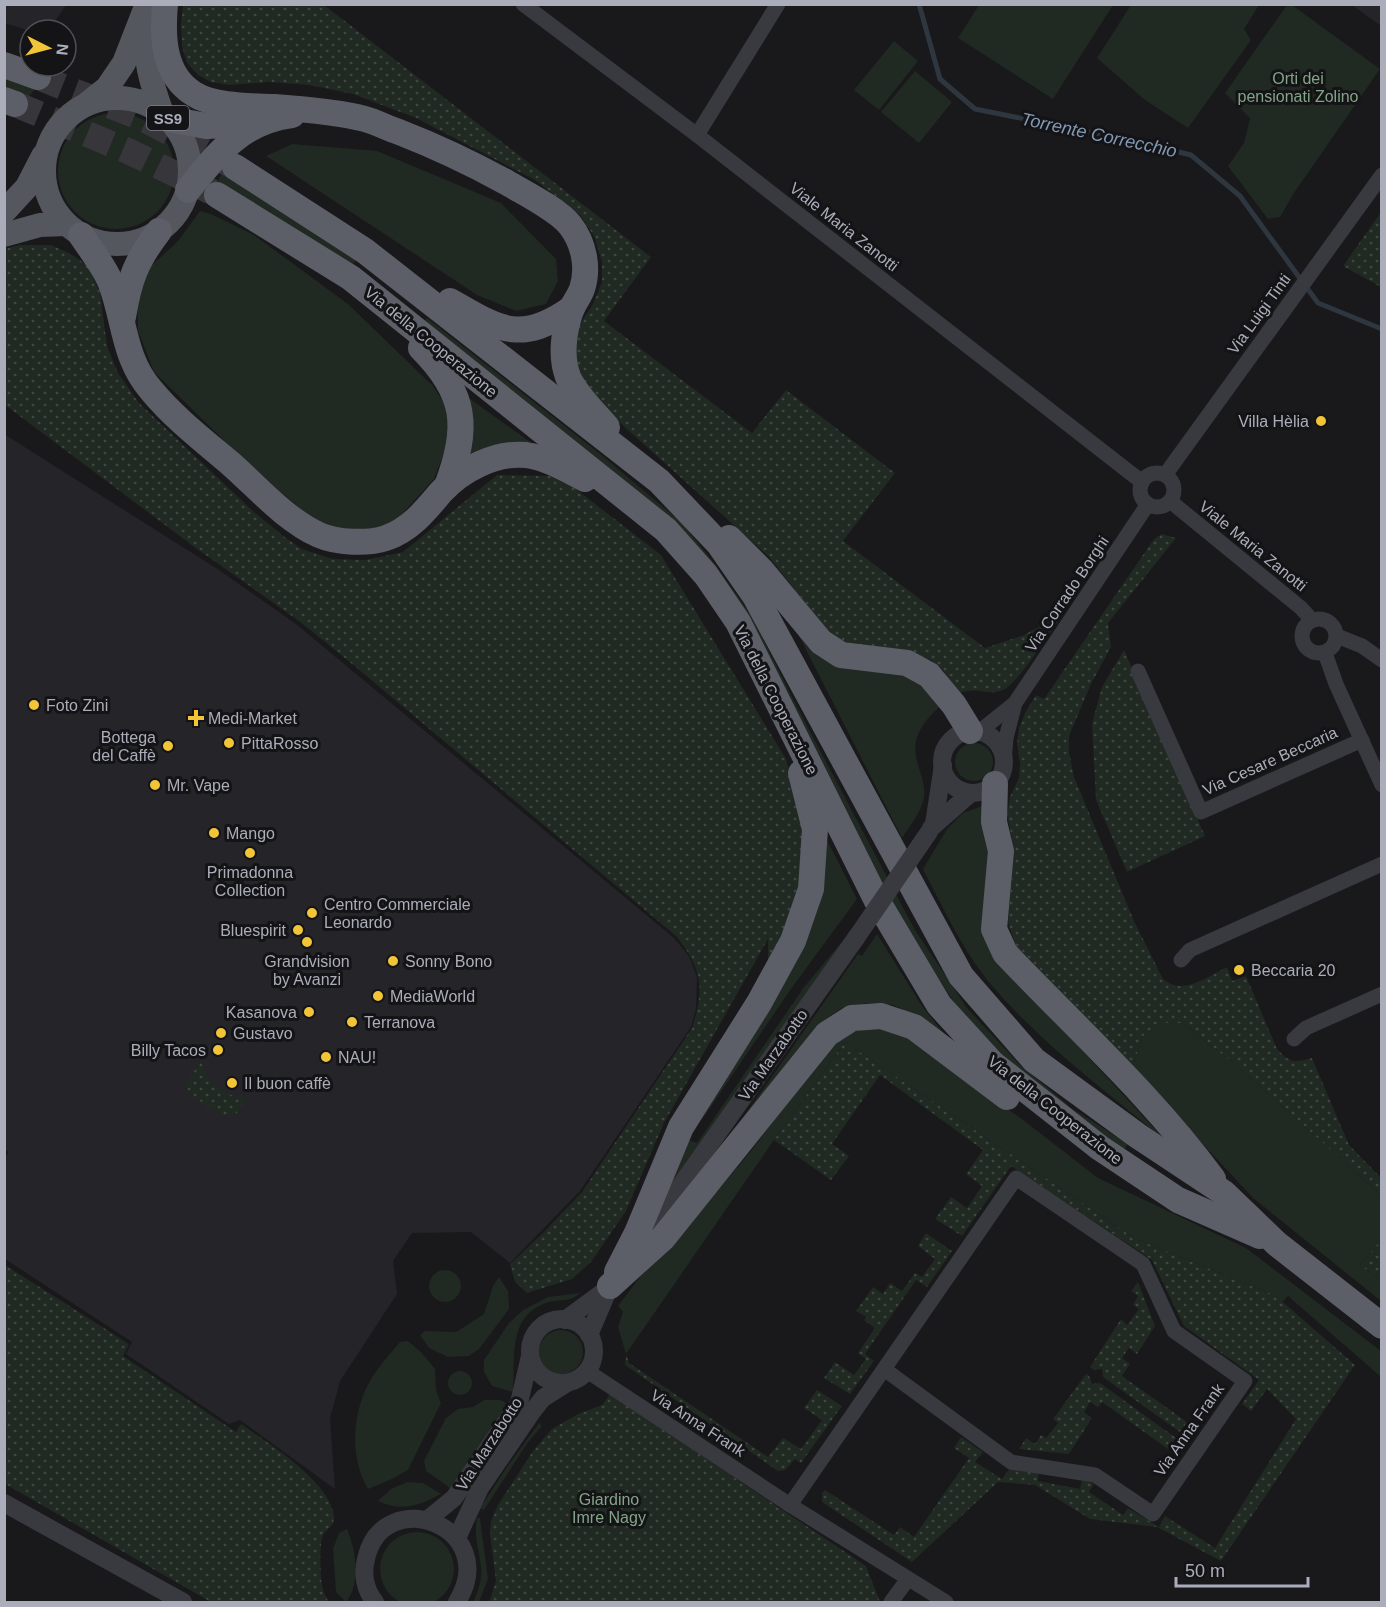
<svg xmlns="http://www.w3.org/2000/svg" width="1386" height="1607" font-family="Arial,sans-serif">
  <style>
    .built { fill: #252428 }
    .green { fill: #202922 }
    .park { fill: url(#park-dots) }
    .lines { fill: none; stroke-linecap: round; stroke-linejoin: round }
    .stream { stroke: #2e363f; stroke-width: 5 }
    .trunk-tunnel { stroke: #36363b; stroke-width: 26; stroke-dasharray: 26 13; stroke-linecap: butt }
    .minor { stroke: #393a40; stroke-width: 15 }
    .tertiary { stroke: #393a40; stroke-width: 18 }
    .primary { stroke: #55575f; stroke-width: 24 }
    .trunk { stroke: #5d5f68; stroke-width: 26 }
    .tertiary-bridge { stroke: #393a40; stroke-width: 18 }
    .poi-dot { fill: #f2c539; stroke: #141316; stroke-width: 2 }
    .labels { text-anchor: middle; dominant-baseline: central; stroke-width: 6; stroke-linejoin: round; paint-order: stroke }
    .shield { fill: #141316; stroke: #7e8089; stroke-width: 1.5 }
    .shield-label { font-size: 15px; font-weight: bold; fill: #abaeba }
    .park-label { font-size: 16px; fill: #82a587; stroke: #141316 }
    .street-label { font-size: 16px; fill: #abaeba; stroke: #141316 }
    .poi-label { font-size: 16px; fill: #abaeba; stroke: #141316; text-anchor: start }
    .water-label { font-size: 18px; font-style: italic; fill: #8299b5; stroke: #141316 }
  </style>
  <defs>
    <pattern id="park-dots" width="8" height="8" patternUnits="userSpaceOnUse" patternTransform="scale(1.5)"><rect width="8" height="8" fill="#202922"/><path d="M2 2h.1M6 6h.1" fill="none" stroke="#3e4640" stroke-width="1.8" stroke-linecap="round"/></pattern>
  </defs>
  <rect width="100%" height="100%" fill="#19181b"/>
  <!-- built -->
  <g class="built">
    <path d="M5 4H66V5L49 30 30 31 5 23Z"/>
    <path d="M1352 5H1381V26Z"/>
    <path d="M4 434 219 570 296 624 674 938 689 956 697 977 696 1009 691 1027 580 1191 510 1263 471 1232 412 1233 393 1261 397 1294 340 1381 330 1418 335 1489 240 1420 229 1424 126 1354 132 1342 5 1259 4 1159 9 1152 4 1149Z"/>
  </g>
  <!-- green -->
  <g class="green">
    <path d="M979 5V4L1113 5 1053 99 958 38Z"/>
    <path d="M1131 5H1259L1244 29 1251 40 1188 128 1145 100 1097 58Z"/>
    <path d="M1287 5H1292L1380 69 1294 193 1280 217 1268 219 1228 166 1244 143 1250 118 1225 93Z"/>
    <path d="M894 41 918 61 879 110 854 90Z"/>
    <path d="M915 71 952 102 919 143 881 112Z"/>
    <path d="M4 73 37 86 26 101 5 91Z"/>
    <circle cx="116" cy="171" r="58"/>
    <path d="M292 144 377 151 501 203 556 259 558 281 546 304 516 311 477 295 266 156Z"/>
    <path d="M222 173 248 185 356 260 349 269 242 195 217 182Z"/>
    <path d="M200 211 211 214 254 235 348 304 433 386 448 409 449 440 434 479 393 524 371 530 341 529 325 525 308 515 249 465 154 372 138 331 137 296 141 275 178 241Z"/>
    <path d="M427 318 604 457 681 522 714 563 751 615 793 699 915 930 967 1008 1020 1065 1073 1109 1128 1144 1123 1151 1015 1070 961 1013 909 934 708 568 423 324Z"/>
    <path d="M462 393 533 444 463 463Z"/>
    <path d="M797 632C828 666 836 669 882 672 893 673 904 672 914 678 924 685 933 696 942 705 927 717 912 735 916 756 918 769 926 783 924 797 922 811 910 826 902 838Z"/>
    <circle cx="974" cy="762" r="19"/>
    <path d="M982 806 990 855 998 960 1167 1142C1107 1092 1044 1046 993 987 964 953 943 908 923 869L947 829 963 813Z"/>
    <path d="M825 836 857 899 791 989 699 1124 804 943C823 904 825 880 825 836Z"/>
    <path d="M877 934 922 1006 949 1040 918 1017 893 1005 867 1003 842 1008 819 1024 707 1169 858 954 862 956Z"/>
    <path d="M845 938 667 1194 689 1140 697 1143 804 987Z"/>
    <path d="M1158 1023H1183L1243 1071 1381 1195V1240L1360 1265 1381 1281V1301L1253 1198 1132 1068 1143 1036Z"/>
    <path d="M881 1027 907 1037 956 1074 1022 1119 1098 1178 1246 1248 1381 1351V1377L1288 1296 1282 1302 1276 1296 1134 1238 845 1042 774 1140 626 1354 618 1327 623 1312 618 1306 640 1277 676 1240 747 1156 839 1035 854 1028Z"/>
    <circle cx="445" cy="1286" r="16"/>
    <path d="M499 1277 508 1291 509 1309 479 1349 469 1356 448 1357 429 1348 420 1335 425 1331 456 1332 484 1314 493 1286Z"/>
    <path d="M580 1293C569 1303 562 1299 549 1302 506 1315 516 1359 513 1392L492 1386 484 1372V1360L509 1323 523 1310 548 1297Z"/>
    <circle cx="561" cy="1352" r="22"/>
    <path d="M408 1341 422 1353 435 1369 436 1390 441 1403 408 1470 392 1479 368 1489C349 1457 352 1411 371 1379 379 1366 390 1354 400 1342Z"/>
    <circle cx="460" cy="1383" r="12"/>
    <path d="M484 1400H500L509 1404 477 1454 450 1488 426 1471 424 1461 446 1418 458 1409 473 1407Z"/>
    <path d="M539 1423 542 1426 528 1442 484 1510 480 1508 507 1467Z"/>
    <path d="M407 1482 423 1483 441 1494C419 1506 401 1512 378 1501L391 1489Z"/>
    <path d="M477 1518H480L488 1579 479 1602H473C492 1565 471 1552 477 1518Z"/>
    <path d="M347 1529C356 1549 361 1585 346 1602L336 1592 333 1549 339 1533Z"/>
    <circle cx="417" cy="1569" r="37"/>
  </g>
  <!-- park -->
  <g class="park">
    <path d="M183 5H324L651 257 604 321 752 433 786 390 895 473 843 541 985 648 1024 635 1064 613C1052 629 1018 684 1003 690 987 697 978 685 957 694L943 670 931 660 849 644 832 636 768 556 608 412 584 385 575 363 573 343 579 325 593 304 602 282V262L594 236 580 215 535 180 416 118 353 94 309 85 269 82 229 85 211 82 198 75 187 63 182 46 181 24Z"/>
    <path d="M1381 212 1382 287H1381L1343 266Z"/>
    <path d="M20 245H51L69 253 87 265 100 292 107 346 118 373 139 403 254 512 286 538 302 549 333 559 365 560 403 552 497 475 559 476 661 555 786 759 803 826 801 887 785 935 768 966V939L664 1123 626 1211 591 1262 572 1279 527 1293 515 1282 510 1264 543 1233 582 1192 692 1028C705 988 702 968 676 936L351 663 299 621 193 546 5 405 4 249Z"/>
    <path d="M1162 534 1176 538 1108 623 1111 647 1091 684 1069 736V752L1074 777 1134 921 1163 979C1183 996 1207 977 1227 967L1232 981 1246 976 1277 1049C1290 1063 1294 1063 1312 1058L1349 1145 1381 1178V1195L1243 1071 1183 1023H1159L1143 1036 1132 1068 1015 944 1008 922 1014 849 1007 814 1010 797 1019 778 1020 763 1017 744 1019 728 1025 713 1036 695 1044 699 1154 539Z"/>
    <path d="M1124 650 1205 836 1127 872 1096 800 1092 724 1102 687Z"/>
    <path d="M845 1042 1134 1238 1276 1296 1355 1365 1221 1561 1157 1527 1090 1519 1035 1485 998 1482 912 1562 822 1502V1493L825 1490 894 1535 900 1527 914 1537 969 1458 954 1448 961 1437 983 1452 975 1462 1002 1479 1010 1468 1039 1472 1038 1481 1080 1489 1082 1479 1094 1484 1089 1492 1123 1515 1128 1508 1159 1527 1165 1516 1215 1548 1296 1419 1267 1389 1251 1411 1242 1404 1259 1380 1184 1326 1152 1260 1011 1166 962 1236 935 1219 951 1197 967 1208 982 1186 966 1174 983 1150 880 1075 832 1144 849 1156 831 1180 774 1140Z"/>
    <path d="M201 1061C210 1086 221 1094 246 1099 243 1105 240 1112 234 1115 223 1121 197 1098 187 1091L186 1084Z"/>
    <path d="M926 1233 952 1251 927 1287 916 1280 865 1354 874 1361 850 1394 824 1378 835 1362 854 1375 866 1359 858 1353 875 1328 864 1320 866 1317 856 1311 873 1287 883 1294 890 1283 902 1291 915 1273 922 1277 935 1259 918 1246Z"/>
    <path d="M1381 1240V1281L1360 1265Z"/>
    <path d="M5 1265 129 1344 123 1356 236 1432 241 1424C268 1443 330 1481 334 1516 335 1526 327 1528 323 1535 319 1544 320 1580 323 1590 324 1594 327 1599 329 1602H211L5 1484Z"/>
    <path d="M1138 1282 1155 1326 1137 1354 1129 1348 1122 1358 1130 1364 1122 1376 1187 1422 1180 1432 1103 1377 1102 1369 1094 1370 1090 1367 1121 1319 1127 1325 1139 1309 1133 1305 1138 1296 1131 1291Z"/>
    <path d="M626 1354 629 1363 768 1457 783 1438 801 1449 822 1420 804 1408 817 1390 842 1406 801 1463 795 1459 785 1470 778 1471 625 1365Z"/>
    <path d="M1086 1374 1089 1376 1092 1384 1100 1383 1176 1438 1168 1449 1102 1402 1098 1407 1090 1402 1084 1412 1092 1418 1069 1454 1019 1449 1026 1438 1035 1444 1041 1435 1046 1438 1058 1423 1053 1419Z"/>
    <path d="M610 1394 866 1566 880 1602H489L496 1581 490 1534 491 1521 498 1505 533 1451 552 1429 578 1414 602 1405Z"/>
  </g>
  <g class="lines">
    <!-- stream -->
    <path class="stream" d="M919 4 940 79 975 109 1129 140 1191 155 1240 196 1318 303 1382 329"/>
    <!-- trunk-tunnel -->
    <g class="trunk-tunnel">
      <path d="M38 77 142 118 235 167"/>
      <path d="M15 104 128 151 212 192"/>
    </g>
    <!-- minor -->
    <g class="minor">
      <path d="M523 4 697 135 1142 482"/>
      <path d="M697 135 778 4"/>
      <circle cx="1157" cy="490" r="17"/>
      <path d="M1165 475 1382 175"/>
      <path d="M1170 501 1301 608 1312 620"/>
      <circle cx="1319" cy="636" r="17"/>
      <path d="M1337 636 1362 646 1382 660"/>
      <path d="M1325 653 1336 684 1382 785"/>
      <path d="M1138 671 1201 812 1362 740"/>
      <path d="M980 731 1015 703 1148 504"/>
      <path d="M1004 761 1006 738 1015 703"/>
      <path d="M1181 960 1190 950 1382 864"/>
      <path d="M1294 1039 1306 1028 1382 994"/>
      <path d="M587 1371 790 1505 946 1602"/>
      <path d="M790 1505 1016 1178 1143 1264 1174 1331 1245 1381 1153 1514 1095 1475 1011 1462 884 1369"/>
      <path d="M891 1602 908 1579"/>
    </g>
    <!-- tertiary -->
    <g class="tertiary">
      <circle cx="973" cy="762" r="31"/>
      <path d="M934 824 943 765"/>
      <path d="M931 828 971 793"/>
      <path d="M642 1240 856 938"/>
      <circle cx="562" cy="1351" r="32"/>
      <path d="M565 1320 607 1289"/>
      <path d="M589 1335 610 1286 616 1277"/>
      <path d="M4 1503 183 1602"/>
      <path d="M427 1520 454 1498 519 1403 530 1356"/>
      <path d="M457 1538 480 1488 532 1412 543 1398 567 1383"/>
      <path d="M375 1602C365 1590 362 1574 366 1559 383 1482 503 1527 457 1602"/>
    </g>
    <!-- primary -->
    <g class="primary">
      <path d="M145 25C145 60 150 80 162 113"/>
      <circle cx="117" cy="171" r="73"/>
      <path d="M88 103 107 88 124 63 147 4"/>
      <path d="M4 212 27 187 43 156"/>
      <path d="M4 235 40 225 66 224"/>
    </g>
    <!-- trunk -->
    <g class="trunk">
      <path d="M165 4C162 37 163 75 194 94 214 107 252 106 274 107 301 109 339 112 365 119 376 122 387 128 399 132 435 146 471 163 506 182 524 193 557 209 570 225 584 243 589 268 582 289 579 297 574 303 571 310 564 330 560 356 568 377 576 395 594 412 607 427"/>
      <path d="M4 65 38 77"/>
      <path d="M4 100 15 104"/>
      <path d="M169 119 206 126 256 124"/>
      <path d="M235 167 365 251 659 481 719 544 755 596 961 976 1034 1060 1138 1136 1224 1193 1277 1244 1382 1326"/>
      <path d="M188 190C217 153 243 121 292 115"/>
      <path d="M217 195 351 278 666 530 706 575 738 622 876 899 939 1005 993 1064 1100 1148 1178 1200 1260 1236"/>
      <path d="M81 235C91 250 103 265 110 281 125 319 123 358 151 390 174 418 204 441 231 464 258 488 286 520 319 535 337 543 368 544 386 538 410 530 426 510 441 492 461 470 495 452 526 455 547 458 566 469 585 479"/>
      <path d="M450 301C499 329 520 345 572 308"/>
      <path d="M123 317C129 280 136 261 159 231"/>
      <path d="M421 348C467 394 469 428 447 486"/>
      <path d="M729 538 762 571 821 642 841 655 907 663 929 675 954 705 970 731"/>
      <path d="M995 784 994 822 1001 851 994 929 1005 953C1075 1027 1152 1096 1213 1179"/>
      <path d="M617 1272 637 1233 681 1127 759 1003 793 941 811 889 815 829 801 773"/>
      <path d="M610 1286 663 1238 827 1034 852 1018 881 1016 914 1027 1007 1097"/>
    </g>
    <!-- tertiary-bridge -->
    <path class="tertiary-bridge" d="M856 938 929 832"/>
  </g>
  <!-- markers -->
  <g class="poi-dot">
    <circle cx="1321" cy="421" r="6"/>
    <circle cx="34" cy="705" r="6"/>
    <path d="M193 709h6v6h6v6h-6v6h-6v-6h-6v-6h6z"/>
    <circle cx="229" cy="743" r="6"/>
    <circle cx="168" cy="746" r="6"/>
    <circle cx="155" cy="785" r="6"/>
    <circle cx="214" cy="833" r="6"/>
    <circle cx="250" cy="853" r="6"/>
    <circle cx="312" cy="913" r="6"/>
    <circle cx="298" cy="930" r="6"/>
    <circle cx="307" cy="942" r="6"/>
    <circle cx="393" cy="961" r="6"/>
    <circle cx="1239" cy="970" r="6"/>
    <circle cx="378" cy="996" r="6"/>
    <circle cx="309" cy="1012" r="6"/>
    <circle cx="352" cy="1022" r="6"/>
    <circle cx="221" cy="1033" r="6"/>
    <circle cx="218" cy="1050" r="6"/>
    <circle cx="326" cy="1057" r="6"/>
    <circle cx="232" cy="1083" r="6"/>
  </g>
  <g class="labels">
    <!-- shield labels -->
    <rect class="shield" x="147" y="106" width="42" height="24" rx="4.5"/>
    <g class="shield-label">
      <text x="168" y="118">SS9</text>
    </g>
    <!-- park labels -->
    <g class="park-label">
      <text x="1298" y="78">Orti dei<tspan x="1298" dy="18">pensionati Zolino</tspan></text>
      <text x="609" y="1499">Giardino<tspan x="609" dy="18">Imre Nagy</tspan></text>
    </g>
    <!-- street labels -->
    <g class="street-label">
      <text transform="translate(844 227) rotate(38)">Viale Maria Zanotti</text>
      <text transform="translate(1259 314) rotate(-54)">Via Luigi Tinti</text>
      <text transform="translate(431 342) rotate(39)">Via della Cooperazione</text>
      <text transform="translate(1253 546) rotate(39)">Viale Maria Zanotti</text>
      <text transform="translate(1067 594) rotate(-56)">Via Corrado Borghi</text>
      <text transform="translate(776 700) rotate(63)">Via della Cooperazione</text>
      <text transform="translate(1270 761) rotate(-24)">Via Cesare Beccaria</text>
      <text transform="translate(773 1055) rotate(-55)">Via Marzabotto</text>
      <text transform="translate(1055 1110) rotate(38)">Via della Cooperazione</text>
      <text transform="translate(698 1423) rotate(33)">Via Anna Frank</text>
      <text transform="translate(1189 1430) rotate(-55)">Via Anna Frank</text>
      <text transform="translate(489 1444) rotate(-57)">Via Marzabotto</text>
    </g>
    <!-- poi labels -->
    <g class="poi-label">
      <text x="1309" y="421" text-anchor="end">Villa Hèlia</text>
      <text x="46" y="705">Foto Zini</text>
      <text x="208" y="718">Medi-Market</text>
      <text x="156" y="737" text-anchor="end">Bottega<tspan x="156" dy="18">del Caffè</tspan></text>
      <text x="241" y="743">PittaRosso</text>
      <text x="167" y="785">Mr. Vape</text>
      <text x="226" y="833">Mango</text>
      <text x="250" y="872" text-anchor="middle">Primadonna<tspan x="250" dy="18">Collection</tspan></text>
      <text x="324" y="904">Centro Commerciale<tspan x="324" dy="18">Leonardo</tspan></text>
      <text x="286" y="930" text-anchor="end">Bluespirit</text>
      <text x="307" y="961" text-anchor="middle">Grandvision<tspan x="307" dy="18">by Avanzi</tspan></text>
      <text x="405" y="961">Sonny Bono</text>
      <text x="1251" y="970">Beccaria 20</text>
      <text x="390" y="996">MediaWorld</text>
      <text x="297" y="1012" text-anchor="end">Kasanova</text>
      <text x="364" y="1022">Terranova</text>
      <text x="233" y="1033">Gustavo</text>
      <text x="206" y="1050" text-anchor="end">Billy Tacos</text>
      <text x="338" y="1057">NAU!</text>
      <text x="244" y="1083">Il buon caffè</text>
    </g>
    <!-- water labels -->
    <g class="water-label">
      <text transform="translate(1099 135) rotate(12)">Torrente Correcchio</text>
    </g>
  </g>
  <!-- border -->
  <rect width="1386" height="1607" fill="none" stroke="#abaeba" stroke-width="12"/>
  <!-- north arrow -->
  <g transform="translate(48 48) rotate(96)"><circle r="28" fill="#141316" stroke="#505158" stroke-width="1.5"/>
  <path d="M0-4.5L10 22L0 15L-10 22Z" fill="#f2c539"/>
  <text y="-9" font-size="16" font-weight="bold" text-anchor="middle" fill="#abaeba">N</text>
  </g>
  <!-- scale -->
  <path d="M1176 1577v9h132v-9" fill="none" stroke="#abaeba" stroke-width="3"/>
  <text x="1185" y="1577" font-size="18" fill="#abaeba" stroke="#141316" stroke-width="4.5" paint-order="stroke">50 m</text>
</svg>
